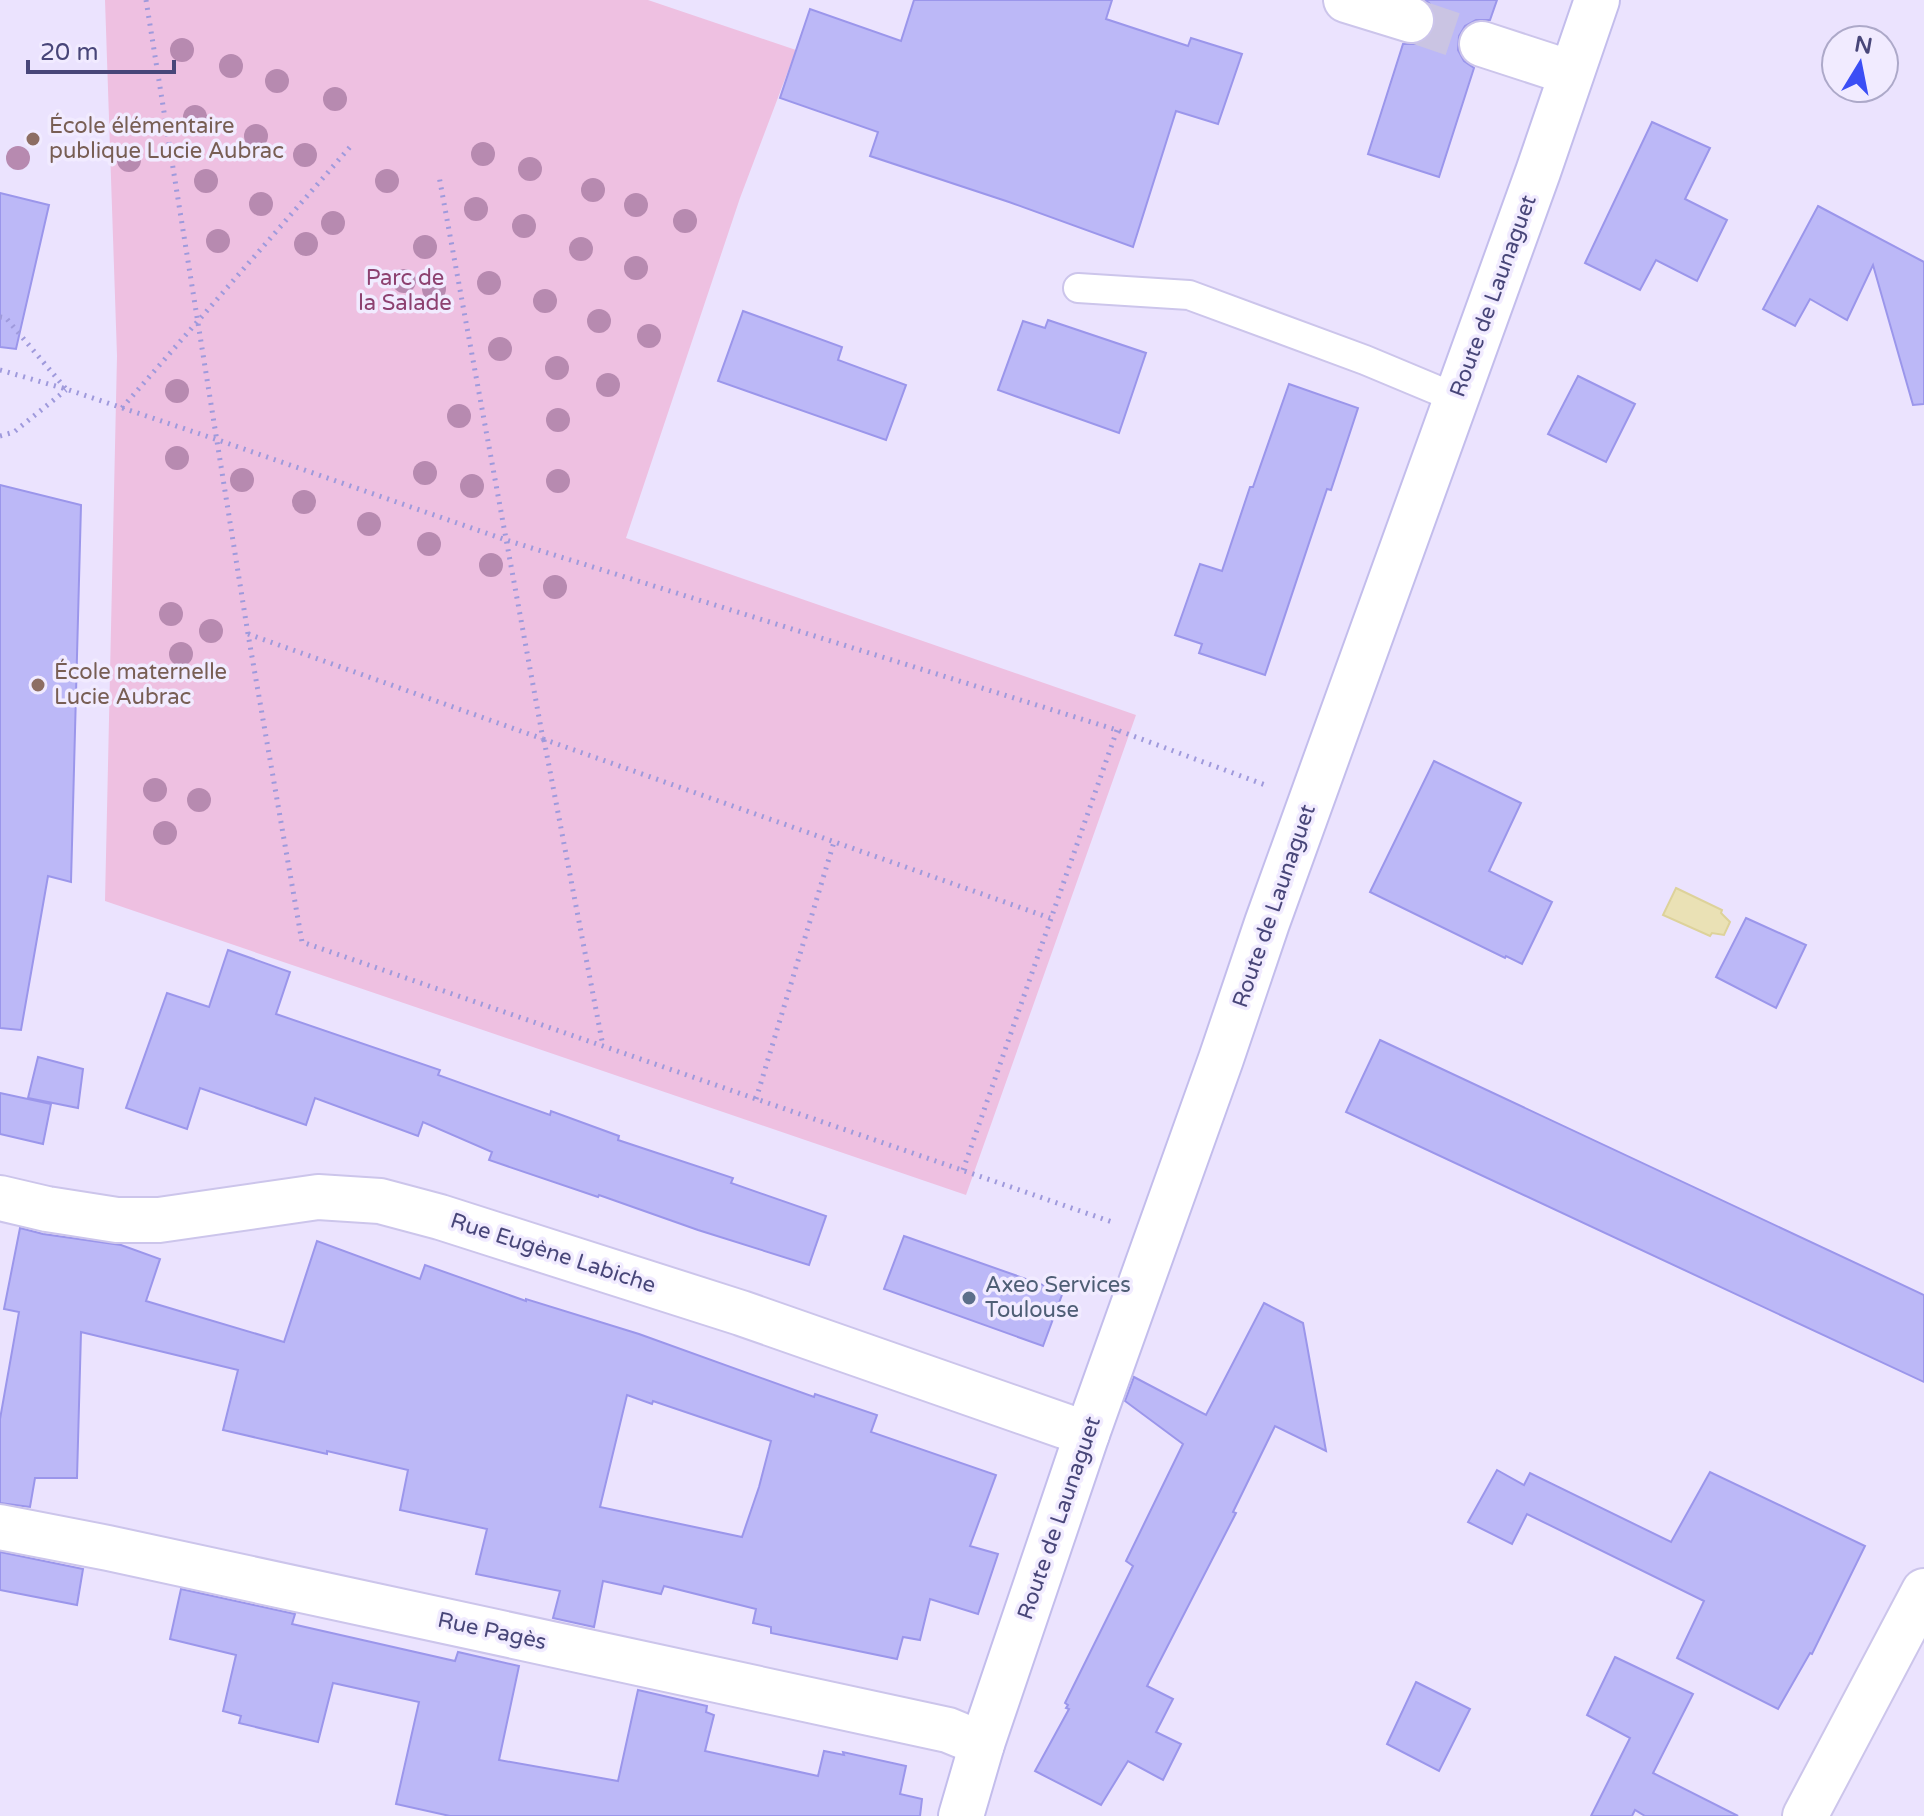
<svg xmlns="http://www.w3.org/2000/svg" width="1924" height="1816" font-family="'Varela Round',sans-serif">
  <style>
    .green { fill: #eec0e1 }
    .water { fill: #eae1b5; stroke: #ddd29a; stroke-width: 2 }
    .building { fill: #bcb8f7; stroke: #9b96eb; stroke-width: 2; fill-rule: evenodd }
    .lines { fill: none; stroke-linecap: round; stroke-linejoin: round }
    .street-tunnel { stroke: #cac4e3; stroke-width: 44; stroke-dasharray: 44 22; stroke-linecap: butt }
    .lane-casing { stroke: #ccc5eb; stroke-width: 32 }
    .street-casing { stroke: #ccc5eb; stroke-width: 48 }
    .secondary-casing { stroke: #c3bdec; stroke-width: 48 }
    .path { stroke: #9f9adc; stroke-width: 5; stroke-dasharray: 2 6; stroke-linecap: butt }
    .lane { stroke: #fff; stroke-width: 28 }
    .street { stroke: #fff; stroke-width: 44 }
    .secondary { stroke: #fff; stroke-width: 44 }
    .tree { fill: #b78ab0 }
    .education-dot { fill: #8d6e63; stroke: #f1ebff; stroke-width: 3 }
    .service-dot { fill: #5c6f8a; stroke: #f1ebff; stroke-width: 3 }
    .labels { text-anchor: middle; dominant-baseline: central; stroke-width: 7; stroke-linejoin: round; paint-order: stroke }
    .education-label { font-size: 22px; fill: #785e54; stroke: #f1ebff; text-anchor: start }
    .park-label { font-size: 22px; fill: #8d4170; stroke: #f1ebff }
    .street-label { font-size: 22px; fill: #484679; stroke: #f1ebff }
    .service-label { font-size: 22px; fill: #4e5e75; stroke: #f1ebff; text-anchor: start }
  </style>
  <rect width="100%" height="100%" fill="#ebe3fe"/>
  <!-- green -->
  <path class="green" d="M105 0H648L796 50 740 198 626 538 1136 715 966 1195 105 901 117 356Z"/>
  <!-- water -->
  <path class="water" d="M1676 888 1722 910 1721 913 1730 922 1724 935 1712 933 1710 936 1663 915Z"/>
  <!-- building -->
  <g class="building">
    <path d="M914 0H1112L1106 19 1188 46 1191 38 1242 54 1218 124 1176 111 1133 247 1009 202 870 156 878 132 780 98 810 9 901 41Z"/>
    <path d="M1425 0H1497L1490 20H1476L1465 26 1459 36 1458 50 1464 61 1474 68 1439 177 1368 154 1403 44H1417L1429 38 1435 28V14L1430 4Z"/>
    <path d="M1652 122 1710 148 1685 199 1727 220 1697 281 1656 260 1640 290 1585 263Z"/>
    <path d="M0 193 49 205 16 349 0 347Z"/>
    <path d="M1818 206 1924 262V404L1913 405 1873 265 1847 320 1810 299 1795 326 1763 309Z"/>
    <path d="M743 311 842 347 838 360 906 385 886 440 718 381Z"/>
    <path d="M1048 320 1146 353 1119 433 998 390 1023 321 1045 328Z"/>
    <path d="M1578 376 1635 404 1606 462 1548 434Z"/>
    <path d="M1289 384 1358 408 1331 490 1327 489 1265 675 1199 653 1202 644 1175 635 1200 564 1222 571 1250 487H1253Z"/>
    <path d="M0 485 81 505 71 882 48 876 21 1030 0 1028Z"/>
    <path d="M1434 761 1521 803 1489 871 1552 902 1522 964 1506 956 1505 958 1370 892Z"/>
    <path d="M1746 918 1806 945 1776 1008 1716 977Z"/>
    <path d="M228 950 290 972 276 1014 440 1070 438 1075 550 1115 551 1111 619 1136 618 1140 733 1178 731 1183 826 1216 809 1265 698 1230 599 1195 598 1197 489 1160 492 1152 423 1122 418 1136 315 1098 306 1125 200 1088 187 1129 126 1108 167 993 209 1007Z"/>
    <path d="M1380 1040 1924 1295V1382L1346 1112Z"/>
    <path d="M38 1057 83 1069 78 1108 28 1098Z"/>
    <path d="M0 1093 51 1104 43 1144 0 1134Z"/>
    <path d="M20 1228 43 1234 121 1245 160 1259 146 1301 284 1342 317 1241 420 1279 425 1265 526 1301V1299L639 1334 814 1397 815 1394 877 1415 871 1432 996 1475 970 1546 998 1554 978 1614 930 1599 920 1640 903 1637 897 1659 771 1633V1627L753 1623 756 1609 664 1586 661 1594 603 1581 594 1627 553 1618 560 1591 476 1574 487 1529 400 1510 408 1470 327 1451V1454L223 1430 238 1370 81 1332 77 1478H35L30 1507 0 1503V1419L19 1312 4 1309ZM627 1395 652 1404 653 1401 771 1441 759 1487 742 1537 600 1507Z"/>
    <path d="M904 1236 1063 1292 1043 1346 884 1289Z"/>
    <path d="M1264 1303 1303 1323 1326 1451 1275 1426 1233 1512 1236 1513 1147 1686 1173 1699 1156 1732 1181 1744 1163 1780 1128 1761 1101 1805 1035 1771 1069 1709 1066 1708 1068 1705 1065 1703 1133 1566 1126 1561 1183 1444 1125 1401 1134 1377 1206 1415Z"/>
    <path d="M1497 1470 1524 1485 1530 1473 1671 1542 1710 1472 1865 1546 1812 1654 1810 1653 1778 1709 1677 1658 1704 1601 1527 1514 1512 1544 1468 1522Z"/>
    <path d="M0 1552 83 1569 77 1605 0 1590Z"/>
    <path d="M181 1589 295 1614 292 1624 455 1661 458 1652 519 1666 499 1760 618 1781 638 1690 707 1706 706 1712 714 1715 705 1751 818 1776 824 1751 844 1755 843 1752 906 1766 900 1794 922 1799 920 1816H450L396 1804 419 1702 333 1683 318 1742 239 1723 241 1716 223 1711 236 1655 170 1639Z"/>
    <path d="M1615 1657 1693 1694 1653 1773 1738 1816H1645L1635 1810 1632 1816H1591L1630 1738 1587 1715Z"/>
    <path d="M1416 1682 1470 1709 1439 1771 1387 1744Z"/>
  </g>
  <g class="lines">
    <!-- street-tunnel -->
    <path class="street-tunnel" d="M1411 20 1482 44"/>
    <!-- lane casing -->
    <g class="lane-casing">
      <path id="lane" d="M1078 288 1189 295 1365 360 1456 398"/>
    </g>
    <!-- street casing -->
    <g class="street-casing">
      <g id="street">
        <path d="M1346 0 1411 20"/>
        <path d="M1482 44 1571 73"/>
        <path d="M0 1198 47 1209 117 1220H159L318 1197 380 1201 440 1217 741 1313 1087 1434"/>
        <path d="M0 1527 108 1548 948 1730 982 1744"/>
        <path d="M1805 1816 1924 1591"/>
      </g>
    </g>
    <!-- secondary casing -->
    <g class="secondary-casing">
      <path id="secondary" d="M961 1816 982 1744 1087 1434 1221 1059 1267 923 1538 172 1597 0"/>
    </g>
    <!-- path -->
    <g class="path">
      <path d="M146 0 248 634 302 942 1115 1223"/>
      <path d="M0 317 6 318 66 389"/>
      <path d="M0 370 66 389 218 440 506 540 1117 730 1268 786"/>
      <path d="M122 408 350 147"/>
      <path d="M0 436 14 432 66 390"/>
      <path d="M248 634 543 739 439 176"/>
      <path d="M543 739 1050 918"/>
      <path d="M544 740 603 1046"/>
      <path d="M756 1099 834 842"/>
      <path d="M963 1170 1117 730"/>
    </g>
    <!-- lane -->
    <use href="#lane" class="lane"/>
    <!-- street -->
    <use href="#street" class="street"/>
    <!-- secondary -->
    <use href="#secondary" class="secondary"/>
  </g>
  <!-- trees -->
  <g class="tree">
    <circle cx="182" cy="50" r="12"/>
    <circle cx="231" cy="66" r="12"/>
    <circle cx="277" cy="81" r="12"/>
    <circle cx="335" cy="99" r="12"/>
    <circle cx="195" cy="117" r="12"/>
    <circle cx="256" cy="136" r="12"/>
    <circle cx="483" cy="154" r="12"/>
    <circle cx="305" cy="155" r="12"/>
    <circle cx="18" cy="158" r="12"/>
    <circle cx="129" cy="160" r="12"/>
    <circle cx="530" cy="169" r="12"/>
    <circle cx="206" cy="181" r="12"/>
    <circle cx="387" cy="181" r="12"/>
    <circle cx="593" cy="190" r="12"/>
    <circle cx="261" cy="204" r="12"/>
    <circle cx="636" cy="205" r="12"/>
    <circle cx="476" cy="209" r="12"/>
    <circle cx="685" cy="221" r="12"/>
    <circle cx="333" cy="223" r="12"/>
    <circle cx="524" cy="226" r="12"/>
    <circle cx="218" cy="241" r="12"/>
    <circle cx="306" cy="244" r="12"/>
    <circle cx="425" cy="247" r="12"/>
    <circle cx="581" cy="249" r="12"/>
    <circle cx="636" cy="268" r="12"/>
    <circle cx="404" cy="281" r="12"/>
    <circle cx="489" cy="283" r="12"/>
    <circle cx="434" cy="289" r="12"/>
    <circle cx="545" cy="301" r="12"/>
    <circle cx="599" cy="321" r="12"/>
    <circle cx="649" cy="336" r="12"/>
    <circle cx="500" cy="349" r="12"/>
    <circle cx="557" cy="368" r="12"/>
    <circle cx="608" cy="385" r="12"/>
    <circle cx="177" cy="391" r="12"/>
    <circle cx="459" cy="416" r="12"/>
    <circle cx="558" cy="420" r="12"/>
    <circle cx="177" cy="458" r="12"/>
    <circle cx="425" cy="473" r="12"/>
    <circle cx="242" cy="480" r="12"/>
    <circle cx="558" cy="481" r="12"/>
    <circle cx="472" cy="486" r="12"/>
    <circle cx="304" cy="502" r="12"/>
    <circle cx="369" cy="524" r="12"/>
    <circle cx="429" cy="544" r="12"/>
    <circle cx="491" cy="565" r="12"/>
    <circle cx="555" cy="587" r="12"/>
    <circle cx="171" cy="614" r="12"/>
    <circle cx="211" cy="631" r="12"/>
    <circle cx="181" cy="654" r="12"/>
    <circle cx="155" cy="790" r="12"/>
    <circle cx="199" cy="800" r="12"/>
    <circle cx="165" cy="833" r="12"/>
  </g>
  <!-- markers -->
  <g class="education-dot">
    <circle cx="33" cy="139" r="8"/>
    <circle cx="38" cy="685" r="8"/>
  </g>
  <circle class="service-dot" cx="969" cy="1298" r="8"/>
  <g class="labels">
    <!-- education labels -->
    <g class="education-label">
      <text x="49" y="126">École élémentaire<tspan x="49" dy="25">publique Lucie Aubrac</tspan></text>
      <text x="54" y="672">École maternelle<tspan x="54" dy="25">Lucie Aubrac</tspan></text>
    </g>
    <!-- park labels -->
    <g class="park-label">
      <text x="405" y="278">Parc de<tspan x="405" dy="25">la Salade</tspan></text>
    </g>
    <!-- street labels -->
    <g class="street-label">
      <text transform="translate(1493 296) rotate(-70)">Route de Launaguet</text>
      <text transform="translate(1274 906) rotate(-71)">Route de Launaguet</text>
      <text transform="translate(553 1253) rotate(18)">Rue Eugène Labiche</text>
      <text transform="translate(1059 1518) rotate(-71)">Route de Launaguet</text>
      <text transform="translate(492 1631) rotate(12)">Rue Pagès</text>
    </g>
    <!-- service labels -->
    <g class="service-label">
      <text x="985" y="1285">Axeo Services<tspan x="985" dy="25">Toulouse</tspan></text>
    </g>
  </g>
  <!-- north arrow -->
  <g transform="translate(1860 64) rotate(10)"><circle r="38" fill="#f1ebff" stroke="#ada9c9" stroke-width="2"/>
  <path d="M0-6L14 30L0 20L-14 30Z" fill="#3b4ef5"/>
  <text y="-12" font-size="22" font-weight="bold" text-anchor="middle" fill="#484679">N</text>
  </g>
  <!-- scale -->
  <path d="M28 60v12h146v-12" fill="none" stroke="#484679" stroke-width="4"/>
  <text x="40" y="60" font-size="24" fill="#484679" stroke="#f1ebff" stroke-width="6" paint-order="stroke">20 m</text>
</svg>
